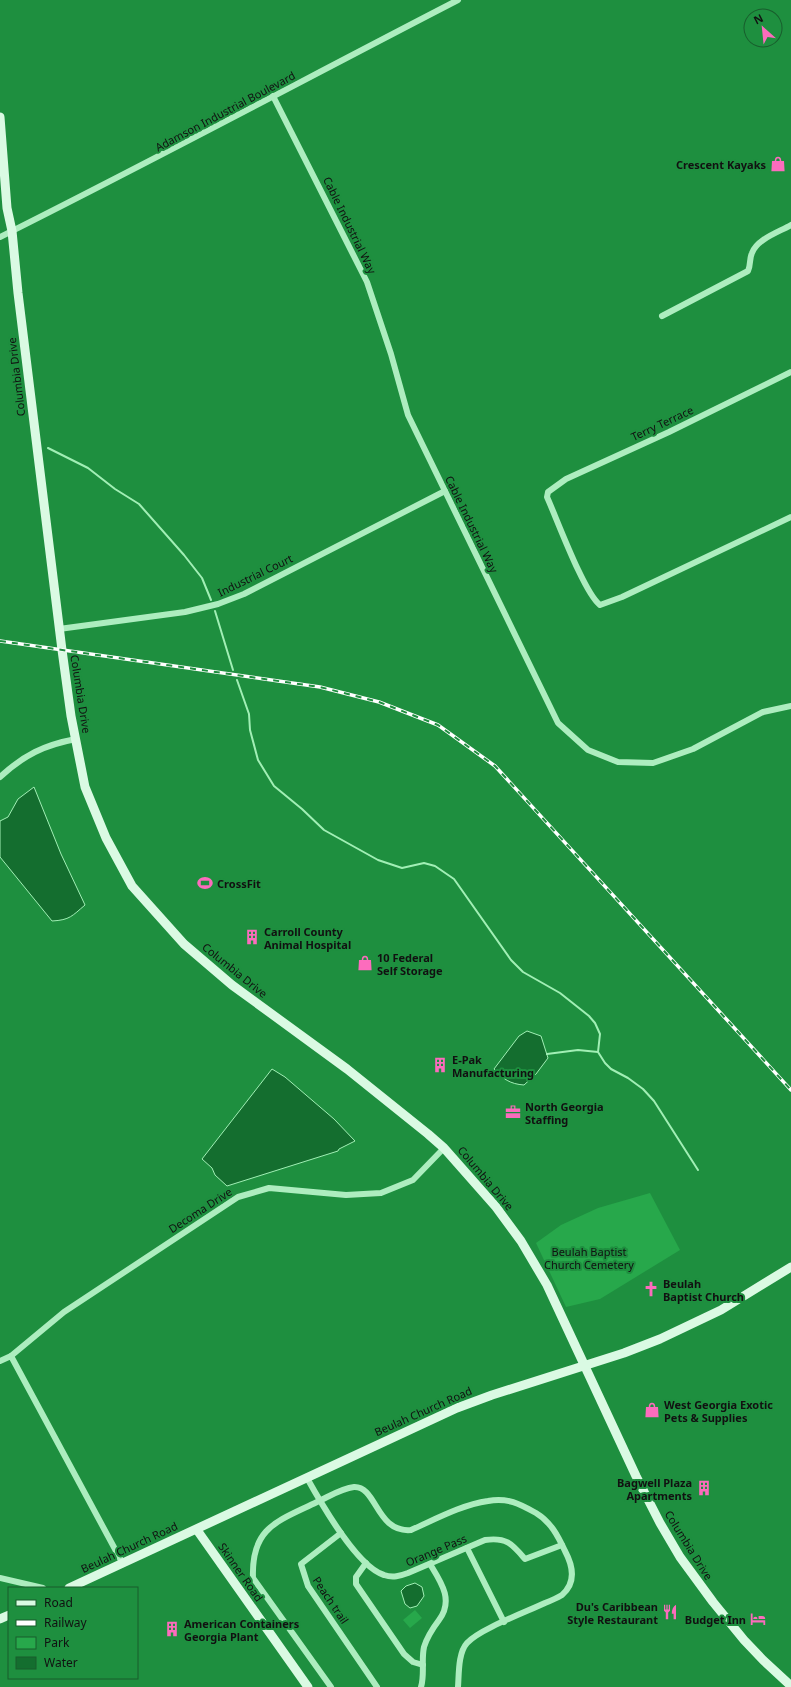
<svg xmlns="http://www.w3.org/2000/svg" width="791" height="1687" font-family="'Noto Sans',sans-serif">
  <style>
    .green { fill: #27a84b }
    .water { fill: #146e2f; stroke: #a1efb5 }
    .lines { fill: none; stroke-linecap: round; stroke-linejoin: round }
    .stream { stroke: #a1efb5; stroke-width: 2 }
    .street { stroke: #adedbf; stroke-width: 6 }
    .secondary { stroke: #dafae3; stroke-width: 9 }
    .rail-casing { stroke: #fff; stroke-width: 3.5 }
    .rail { stroke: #1e8f3f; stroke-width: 2; stroke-dasharray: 6; stroke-linecap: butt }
    .labels { text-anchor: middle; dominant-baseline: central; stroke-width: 4; stroke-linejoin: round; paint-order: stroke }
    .street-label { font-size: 11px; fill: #111; stroke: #1e8f3f }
    .poi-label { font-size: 11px; font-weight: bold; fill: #111; stroke: #1e8f3f; text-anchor: start }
    .park-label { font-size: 11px; fill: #111; stroke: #1e8f3f }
  </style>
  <rect width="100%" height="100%" fill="#1e8f3f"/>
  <!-- green -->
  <g class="green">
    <path d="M650 1193 680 1250 600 1299 566 1307 536 1243 561 1225 598 1208Z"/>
    <path d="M415 1610 422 1618 410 1628 403 1620Z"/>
  </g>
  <!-- water -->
  <g class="water">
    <path d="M34 787 61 854 85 905C72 916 70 920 52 921L0 857V821L8 817 18 799Z"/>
    <path d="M527 1031 541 1036 548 1058 536 1074 524 1085C510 1084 503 1079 494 1069L519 1036Z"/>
    <path d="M272 1069 285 1077 334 1119 355 1141 339 1149 338 1151 227 1186 215 1175 212 1168 202 1159Z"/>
    <path d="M415 1583 422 1587 424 1596 417 1606 410 1608 405 1604 401 1591 406 1586Z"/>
  </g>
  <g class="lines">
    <!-- stream -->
    <g class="stream">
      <path d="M48 448 88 468 115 489 139 504 184 555 202 578 211 600"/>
      <path d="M215 611 233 670"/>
      <path d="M237 680 249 714 250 730 258 760 274 786 302 809 324 830 378 860 402 868 424 863 435 866 454 879 511 960 523 972 560 993 589 1016 595 1023 600 1034 598 1052 605 1063 611 1069 628 1078 643 1089 654 1101 698 1170"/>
      <path d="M547 1054 578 1050 598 1052"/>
    </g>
    <!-- street -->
    <g class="street">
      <path d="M273 96 367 282 391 354 408 415 558 723 588 750 618 762 653 763 693 749 763 712 791 706"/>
      <path d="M0 237C154 160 305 79 458 0"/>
      <path d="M662 316 748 271C751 265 749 259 752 253 757 239 779 232 791 225"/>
      <path d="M791 372 669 432 566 479 548 492 547 497C557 519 584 593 600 605L622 597 791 517"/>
      <path d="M59 629 185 612 218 604 244 594 445 491"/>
      <path d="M0 777C24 755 44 745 76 739"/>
      <path d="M11 1356 64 1312 238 1197 269 1188 346 1195 381 1193 413 1180 444 1148"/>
      <path d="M0 1361 11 1356 123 1564"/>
      <path d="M307 1478C321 1503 357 1567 384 1575 393 1578 400 1576 408 1573L485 1540C507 1537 512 1544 525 1559L562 1545"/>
      <path d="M341 1533 301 1564 308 1586 377 1687"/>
      <path d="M467 1548 504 1622"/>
      <path d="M366 1563 356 1577V1584L404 1654 413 1662 423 1665"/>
      <path d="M0 1578 43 1588"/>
      <path d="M331 1687 253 1578C251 1527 278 1521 317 1502 328 1497 342 1488 354 1487 377 1486 376 1533 411 1530 436 1519 461 1505 488 1501 507 1497 520 1504 536 1513 551 1522 558 1536 565 1551 573 1566 576 1583 562 1595 557 1598 550 1601 545 1603 526 1612 480 1629 467 1643 458 1653 459 1674 458 1687"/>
      <path d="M421 1687C425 1674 421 1661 424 1647 427 1637 433 1628 439 1620 454 1600 441 1582 430 1564"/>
    </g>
    <!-- secondary -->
    <g class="secondary">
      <path d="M0 117 7 208 12 231 18 293 62 650 71 716 85 787 106 838 132 886 184 944 232 985 347 1069 428 1134 444 1148 496 1207 521 1241 547 1285 636 1476 660 1523 680 1557 713 1602 744 1640 763 1660 791 1686"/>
      <path d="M197 1530 308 1687"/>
      <path d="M69 1588 457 1408 492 1395 624 1353 660 1339 721 1310 791 1267"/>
      <path d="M0 1619 9 1615"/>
    </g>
    <!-- rail casing -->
    <g class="rail-casing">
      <path id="rail" d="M0 641 320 687 379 702 438 725 495 766 791 1090"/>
    </g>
    <!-- rail -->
    <use href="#rail" class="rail"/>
  </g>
  <!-- icons -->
  <defs>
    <g id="shop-bare" transform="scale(1.2)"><path d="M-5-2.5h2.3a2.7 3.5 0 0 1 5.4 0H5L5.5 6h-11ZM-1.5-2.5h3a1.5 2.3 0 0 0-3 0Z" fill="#fc6cbd" stroke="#1e8f3f" stroke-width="2.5" paint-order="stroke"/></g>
    <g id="stadium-bare" transform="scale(1.2)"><path d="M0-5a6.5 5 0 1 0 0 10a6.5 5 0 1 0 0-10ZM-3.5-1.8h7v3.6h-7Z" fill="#fc6cbd" stroke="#1e8f3f" stroke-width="2.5" paint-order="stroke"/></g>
    <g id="building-bare" transform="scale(1.2)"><path d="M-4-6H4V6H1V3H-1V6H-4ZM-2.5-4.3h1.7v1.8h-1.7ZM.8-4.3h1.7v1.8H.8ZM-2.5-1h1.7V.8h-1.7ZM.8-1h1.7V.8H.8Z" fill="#fc6cbd" stroke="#1e8f3f" stroke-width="2.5" paint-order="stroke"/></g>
    <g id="office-bare" transform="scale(1.2)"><path d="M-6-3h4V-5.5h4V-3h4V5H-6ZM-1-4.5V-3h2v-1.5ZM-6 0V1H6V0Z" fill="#fc6cbd" stroke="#1e8f3f" stroke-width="2.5" paint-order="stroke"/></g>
    <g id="church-bare" transform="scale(1.2)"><path d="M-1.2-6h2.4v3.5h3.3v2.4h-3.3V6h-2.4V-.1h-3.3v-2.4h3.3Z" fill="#fc6cbd" stroke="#1e8f3f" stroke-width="2.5" paint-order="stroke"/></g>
    <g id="restaurant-bare" transform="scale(1.2)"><path d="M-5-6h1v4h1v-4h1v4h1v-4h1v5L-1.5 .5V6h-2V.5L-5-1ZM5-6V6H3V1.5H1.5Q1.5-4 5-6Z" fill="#fc6cbd" stroke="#1e8f3f" stroke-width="2.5" paint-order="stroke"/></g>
    <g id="hotel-bare" transform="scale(1.2)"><path d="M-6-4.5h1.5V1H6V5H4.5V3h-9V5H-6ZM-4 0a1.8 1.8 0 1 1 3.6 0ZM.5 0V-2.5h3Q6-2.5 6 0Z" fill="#fc6cbd" stroke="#1e8f3f" stroke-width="2.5" paint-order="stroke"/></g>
  </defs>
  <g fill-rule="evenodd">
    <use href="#shop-bare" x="778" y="164"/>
    <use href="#stadium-bare" x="205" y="883"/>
    <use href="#building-bare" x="252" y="937"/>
    <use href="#shop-bare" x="365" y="963"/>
    <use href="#building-bare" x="440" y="1065"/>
    <use href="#office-bare" x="513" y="1112"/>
    <use href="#church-bare" x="651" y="1289"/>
    <use href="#shop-bare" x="652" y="1410"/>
    <use href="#building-bare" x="704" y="1488"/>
    <use href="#restaurant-bare" x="670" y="1612"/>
    <use href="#hotel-bare" x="758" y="1619"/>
    <use href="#building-bare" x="172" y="1629"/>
  </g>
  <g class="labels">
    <!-- street labels -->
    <g class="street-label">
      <text transform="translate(225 111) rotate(-28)">Adamson Industrial Boulevard</text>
      <text transform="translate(350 225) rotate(64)">Cable Industrial Way</text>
      <text transform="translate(16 377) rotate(-97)">Columbia Drive</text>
      <text transform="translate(662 423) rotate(-25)">Terry Terrace</text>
      <text transform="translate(472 524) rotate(64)">Cable Industrial Way</text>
      <text transform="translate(255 575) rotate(-26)">Industrial Court</text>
      <text transform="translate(81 694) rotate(81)">Columbia Drive</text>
      <text transform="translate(235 970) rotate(39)">Columbia Drive</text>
      <text transform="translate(486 1178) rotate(50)">Columbia Drive</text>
      <text transform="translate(200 1210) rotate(-33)">Decoma Drive</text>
      <text transform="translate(423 1411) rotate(-24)">Beulah Church Road</text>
      <text transform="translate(689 1545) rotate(58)">Columbia Drive</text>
      <text transform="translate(129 1547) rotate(-25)">Beulah Church Road</text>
      <text transform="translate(436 1550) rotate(-23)">Orange Pass</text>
      <text transform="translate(241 1572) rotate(55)">Skinner Road</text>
      <text transform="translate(331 1600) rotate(56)">Peach trail</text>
    </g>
    <!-- poi labels -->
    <g class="poi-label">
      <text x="766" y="164" text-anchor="end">Crescent Kayaks</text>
      <text x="217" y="883">CrossFit</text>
      <text x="264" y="931">Carroll County<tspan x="264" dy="13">Animal Hospital</tspan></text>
      <text x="377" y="957">10 Federal<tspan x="377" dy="13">Self Storage</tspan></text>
      <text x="452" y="1059">E-Pak<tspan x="452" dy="13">Manufacturing</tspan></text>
      <text x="525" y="1106">North Georgia<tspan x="525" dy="13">Staffing</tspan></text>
      <text x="663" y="1283">Beulah<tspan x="663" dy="13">Baptist Church</tspan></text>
      <text x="664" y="1404">West Georgia Exotic<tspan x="664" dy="13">Pets &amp; Supplies</tspan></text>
      <text x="692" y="1482" text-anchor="end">Bagwell Plaza<tspan x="692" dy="13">Apartments</tspan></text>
      <text x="658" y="1606" text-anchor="end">Du's Caribbean<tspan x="658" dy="13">Style Restaurant</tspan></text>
      <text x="746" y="1619" text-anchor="end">Budget Inn</text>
      <text x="184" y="1623">American Containers<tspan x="184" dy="13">Georgia Plant</tspan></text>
    </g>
    <!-- park labels -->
    <g class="park-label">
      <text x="589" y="1251">Beulah Baptist<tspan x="589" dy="13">Church Cemetery</tspan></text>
    </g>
  </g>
  <!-- legend -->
  <rect x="8" y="1587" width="130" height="92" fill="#1e8f3f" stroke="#195d2d"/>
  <rect x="16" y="1600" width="20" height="6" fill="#dafae3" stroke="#195d2d"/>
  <text x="44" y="1607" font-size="12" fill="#111111">Road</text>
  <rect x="16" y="1620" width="20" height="6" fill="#ffffff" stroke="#195d2d"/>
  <text x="44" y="1627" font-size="12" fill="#111111">Railway</text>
  <rect x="16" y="1637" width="20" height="12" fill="#27a84b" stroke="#195d2d"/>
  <text x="44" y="1647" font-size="12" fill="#111111">Park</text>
  <rect x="16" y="1657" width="20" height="12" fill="#146e2f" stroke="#195d2d"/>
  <text x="44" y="1667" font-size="12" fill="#111111">Water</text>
  <!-- north arrow -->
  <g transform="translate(763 28) rotate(333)"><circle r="19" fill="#1e8f3f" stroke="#195d2d"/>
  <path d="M0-3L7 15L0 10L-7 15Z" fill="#fc6cbd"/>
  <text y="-6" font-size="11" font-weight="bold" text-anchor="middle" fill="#111111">N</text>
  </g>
</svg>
